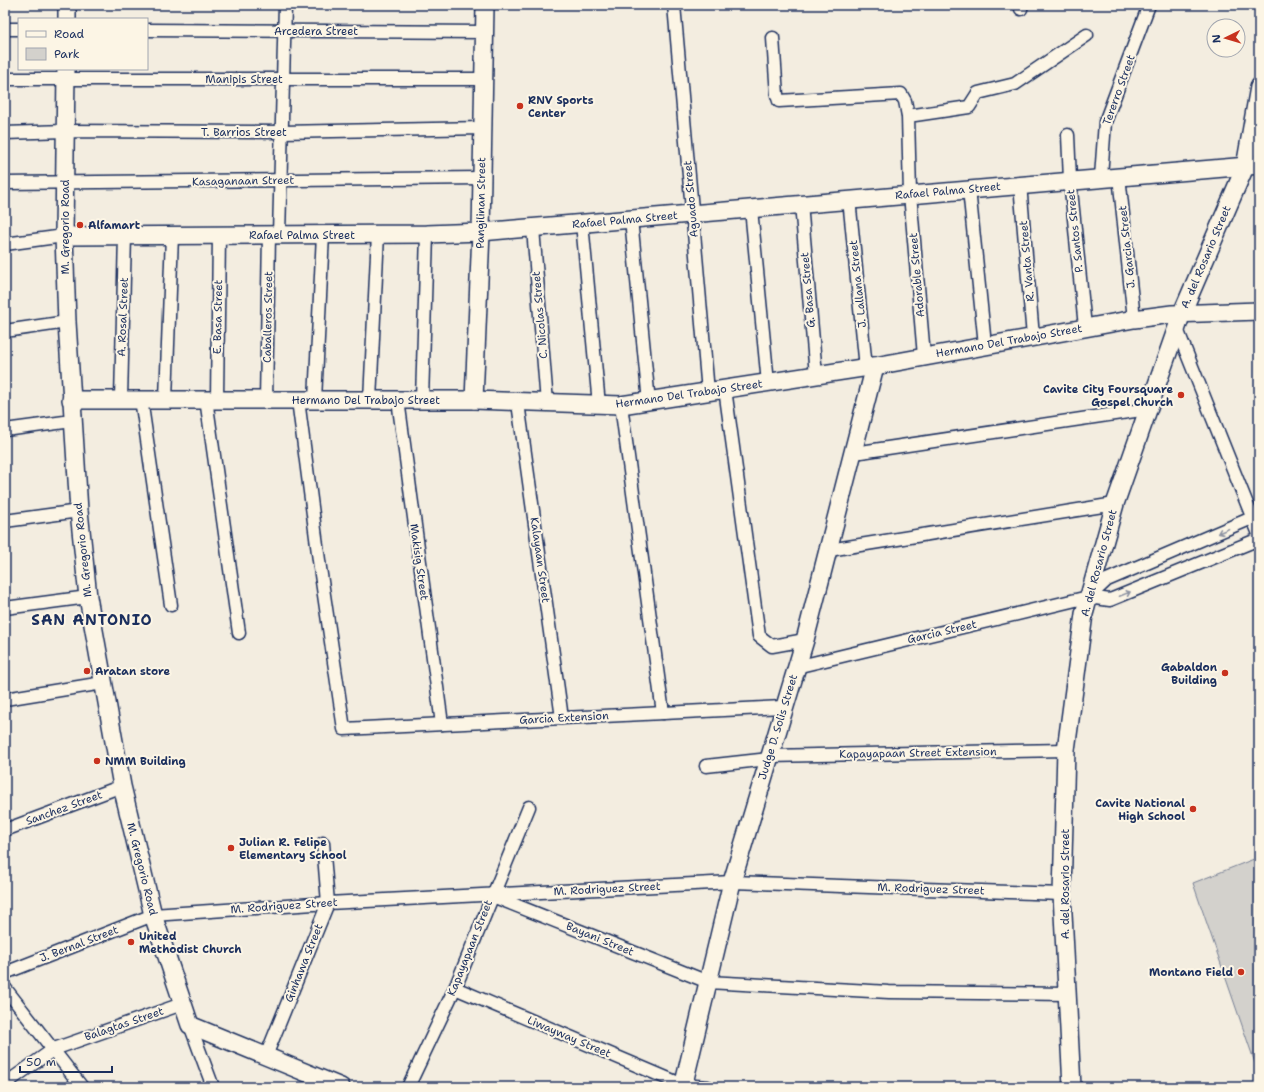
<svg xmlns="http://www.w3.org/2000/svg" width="1264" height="1092" font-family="'Shantell Sans',sans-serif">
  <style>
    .green { fill: #d3d1cc; stroke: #778095 }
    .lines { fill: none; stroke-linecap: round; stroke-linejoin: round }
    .street-casing { stroke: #1b2f5e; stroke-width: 15 }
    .secondary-casing { stroke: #1b2f5e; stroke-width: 20 }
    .street { stroke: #fcf5e5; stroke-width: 12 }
    .secondary { stroke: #fcf5e5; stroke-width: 17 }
    .oneway { stroke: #8c92a2 }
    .poi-dot { fill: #c8321e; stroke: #fcf5e5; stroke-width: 1.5 }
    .labels { text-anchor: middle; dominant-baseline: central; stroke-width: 4; stroke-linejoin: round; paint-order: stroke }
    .street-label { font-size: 11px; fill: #1b2f5e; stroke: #fcf5e5 }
    .poi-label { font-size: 11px; font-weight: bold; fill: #1b2f5e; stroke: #fcf5e5; text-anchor: start }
    .district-label { font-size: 15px; font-weight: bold; letter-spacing: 1px; fill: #1b2f5e; stroke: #fcf5e5 }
  </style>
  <rect width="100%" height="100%" fill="#f3ede0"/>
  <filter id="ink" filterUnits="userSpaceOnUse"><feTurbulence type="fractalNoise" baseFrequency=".025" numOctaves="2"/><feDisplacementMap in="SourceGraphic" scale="8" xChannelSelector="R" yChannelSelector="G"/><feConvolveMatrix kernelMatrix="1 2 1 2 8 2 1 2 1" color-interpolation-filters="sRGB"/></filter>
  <g filter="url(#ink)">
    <!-- green -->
    <path class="green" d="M1259 857V1062L1255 1063 1193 883Z"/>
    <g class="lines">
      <!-- street casing -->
      <g class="street-casing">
        <g id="street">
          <path d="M674 5 708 392"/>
          <path d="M1021 9 1022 5"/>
          <path d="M5 29H19"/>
          <path d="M147 30 485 32"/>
          <path d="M773 38 777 95 779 101 901 94 905 101 908 116"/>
          <path d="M5 79H484"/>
          <path d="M5 133 65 131 282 132 483 128"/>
          <path d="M1068 135 1070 180 1085 327"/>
          <path d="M1119 176 1134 319"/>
          <path d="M1101 177 1105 122 1149 5"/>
          <path d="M5 183 482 178"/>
          <path d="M1020 184 1033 337"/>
          <path d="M969 189 985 345"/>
          <path d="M849 199 866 368"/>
          <path d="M801 204 816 375"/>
          <path d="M751 209 768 383"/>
          <path d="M631 219 649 402"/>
          <path d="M582 223 599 405"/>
          <path d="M533 228 547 403"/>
          <path d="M279 235 285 5"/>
          <path d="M5 244 64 236"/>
          <path d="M1177 329 1259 534"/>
          <path d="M5 331 67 322"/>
          <path d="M924 356 910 194 908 116 969 107 978 93 1015 84 1087 35"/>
          <path d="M725 389 759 636 772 646 805 640"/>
          <path d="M121 399 125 235"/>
          <path d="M141 399 171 605"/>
          <path d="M166 399 172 235"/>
          <path d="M206 399 239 633"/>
          <path d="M217 399 219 235"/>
          <path d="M266 400 269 235"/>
          <path d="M298 400 320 568 344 729 783 707"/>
          <path d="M315 400 323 234"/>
          <path d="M370 400 378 234"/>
          <path d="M398 400 442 724"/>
          <path d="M422 400 427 234"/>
          <path d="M518 403 562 718"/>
          <path d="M621 405 663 713"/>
          <path d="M5 430 72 421"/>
          <path d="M854 453 1148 409"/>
          <path d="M5 521 79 511"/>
          <path d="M829 550 1115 504"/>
          <path d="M1090 596 1107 580 1259 515"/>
          <path d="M5 608 88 597"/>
          <path d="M796 667 1088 597 1110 600 1259 539"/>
          <path d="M5 699 103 683"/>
          <path d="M769 756 1066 750"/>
          <path d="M706 766 769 759"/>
          <path d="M5 830 122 786"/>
          <path d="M495 897 708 982 889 992 1067 994"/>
          <path d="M5 973 153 915 328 903 732 882 1062 894"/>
          <path d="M5 988 82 1087"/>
          <path d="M455 988 683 1085 708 1087"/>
          <path d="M190 1025 213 1087"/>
          <path d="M266 1056 328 903 323 843"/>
          <path d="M5 1084 54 1049 182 1004"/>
          <path d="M408 1087 455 988 529 807"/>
        </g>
      </g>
      <!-- secondary casing -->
      <g class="secondary-casing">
        <g id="secondary">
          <path d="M67 19V5"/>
          <path d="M66 69 64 236 67 322 79 511 88 597 122 786 153 915 190 1025 341 1087"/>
          <path d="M64 236 427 234 481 232 1259 165"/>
          <path d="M71 400H474L621 405 875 366 1134 319 1172 314 1259 311"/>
          <path d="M474 400 481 232 485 5"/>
          <path d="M683 1087 732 882 805 640 875 366"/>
          <path d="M1072 1087 1062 894 1066 750 1084 614 1115 504 1182 313 1245 167 1259 87"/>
        </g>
      </g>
      <!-- street -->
      <use href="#street" class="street"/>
      <!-- secondary -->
      <use href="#secondary" class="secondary"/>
    </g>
    <!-- one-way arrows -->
    <defs><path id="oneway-shaft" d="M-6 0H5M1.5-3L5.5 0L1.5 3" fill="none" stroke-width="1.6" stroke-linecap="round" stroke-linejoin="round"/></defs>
    <g class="oneway">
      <use href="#oneway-shaft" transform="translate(1223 531) rotate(157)"/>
      <use href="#oneway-shaft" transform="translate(1125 594) rotate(-22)"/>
    </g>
  </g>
  <!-- markers -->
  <g class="poi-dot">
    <circle cx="520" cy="106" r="4"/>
    <circle cx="80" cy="225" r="4"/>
    <circle cx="1181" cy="395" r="4"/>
    <circle cx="87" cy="671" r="4"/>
    <circle cx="1225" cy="673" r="4"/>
    <circle cx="97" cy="761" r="4"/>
    <circle cx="1193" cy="809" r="4"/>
    <circle cx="231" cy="848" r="4"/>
    <circle cx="131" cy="942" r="4"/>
    <circle cx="1241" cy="972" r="4"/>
  </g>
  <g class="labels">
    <!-- street labels -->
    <g class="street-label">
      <text x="316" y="31">Arcedera Street</text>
      <text x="244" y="79">Manipis Street</text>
      <text transform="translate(1119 90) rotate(-70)">Tererro Street</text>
      <text x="244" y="132">T. Barrios Street</text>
      <text transform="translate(243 181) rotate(-1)">Kasaganaan Street</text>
      <text transform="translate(948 191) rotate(-5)">Rafael Palma Street</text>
      <text transform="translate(691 199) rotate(-95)">Aguado Street</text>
      <text transform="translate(481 203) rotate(-89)">Pangilinan Street</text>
      <text transform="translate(625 220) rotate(-5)">Rafael Palma Street</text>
      <text transform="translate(65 227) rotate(-90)">M. Gregorio Road</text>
      <text transform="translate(1075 231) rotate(-96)">P. Santos Street</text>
      <text x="302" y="235">Rafael Palma Street</text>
      <text transform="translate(1127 247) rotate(-96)">J. Garcia Street</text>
      <text transform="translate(1206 257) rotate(-67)">A. del Rosario Street</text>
      <text transform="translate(1027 261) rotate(-95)">R. Vanta Street</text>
      <text transform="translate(917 275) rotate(-95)">Adorable Street</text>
      <text transform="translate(858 284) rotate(-96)">J. Lallana Street</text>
      <text transform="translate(808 290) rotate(-95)">G. Basa Street</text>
      <text transform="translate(540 315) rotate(-95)">C. Nicolas Street</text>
      <text transform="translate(123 317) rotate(-88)">A. Rosal Street</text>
      <text transform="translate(218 317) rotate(-89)">E. Basa Street</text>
      <text transform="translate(268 317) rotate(-89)">Caballeros Street</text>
      <text transform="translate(1009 341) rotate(-10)">Hermano Del Trabajo Street</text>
      <text transform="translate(689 394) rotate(-8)">Hermano Del Trabajo Street</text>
      <text x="366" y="400">Hermano Del Trabajo Street</text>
      <text transform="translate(83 550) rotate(-96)">M. Gregorio Road</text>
      <text transform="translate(540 560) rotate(82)">Kalayaan Street</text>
      <text transform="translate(419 562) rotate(82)">Makisig Street</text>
      <text transform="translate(1099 563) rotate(-75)">A. del Rosario Street</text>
      <text transform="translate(942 632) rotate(-13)">Garcia Street</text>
      <text transform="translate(564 718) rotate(-3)">Garcia Extension</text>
      <text transform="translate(778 727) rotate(-73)">Judge D. Solis Street</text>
      <text transform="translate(918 753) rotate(-1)">Kapayapaan Street Extension</text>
      <text transform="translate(64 808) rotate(-20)">Sanchez Street</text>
      <text transform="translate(142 869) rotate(76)">M. Gregorio Road</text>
      <text transform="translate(1065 884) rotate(-90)">A. del Rosario Street</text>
      <text transform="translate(607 889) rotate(-3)">M. Rodriguez Street</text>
      <text transform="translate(931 889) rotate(2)">M. Rodriguez Street</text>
      <text transform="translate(284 906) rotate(-4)">M. Rodriguez Street</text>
      <text transform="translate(600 939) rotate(22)">Bayani Street</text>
      <text transform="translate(79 944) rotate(-21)">J. Bernal Street</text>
      <text transform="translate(470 948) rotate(-68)">Kapayapaan Street</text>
      <text transform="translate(304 963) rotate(-68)">Ginhawa Street</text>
      <text transform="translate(124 1024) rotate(-19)">Balagtas Street</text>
      <text transform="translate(569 1037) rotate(23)">Liwayway Street</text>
    </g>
    <!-- poi labels -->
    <g class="poi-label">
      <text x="528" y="100">RNV Sports<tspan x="528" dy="13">Center</tspan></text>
      <text x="88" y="225">Alfamart</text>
      <text x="1173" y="389" text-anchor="end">Cavite City Foursquare<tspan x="1173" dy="13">Gospel Church</tspan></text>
      <text x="1217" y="667" text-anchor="end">Gabaldon<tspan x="1217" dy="13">Building</tspan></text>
      <text x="95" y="671">Aratan store</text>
      <text x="105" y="761">NMM Building</text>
      <text x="1185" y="803" text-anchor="end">Cavite National<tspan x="1185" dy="13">High School</tspan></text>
      <text x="239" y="842">Julian R. Felipe<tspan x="239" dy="13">Elementary School</tspan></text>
      <text x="139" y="936">United<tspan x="139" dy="13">Methodist Church</tspan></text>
      <text x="1233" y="972" text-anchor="end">Montano Field</text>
    </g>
    <!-- district labels -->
    <g class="district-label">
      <text x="92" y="620">SAN ANTONIO</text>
    </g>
  </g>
  <!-- margin -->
  <rect width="1264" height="1092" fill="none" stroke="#fcf5e5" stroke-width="20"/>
  <rect x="10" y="10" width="1244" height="1072" fill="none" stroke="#1b2f5e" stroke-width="1.5" filter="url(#ink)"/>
  <!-- legend -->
  <rect x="18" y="18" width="130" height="52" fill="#fcf5e5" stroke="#a2a6af"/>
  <rect x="26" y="31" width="20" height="6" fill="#fcf5e5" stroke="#a2a6af"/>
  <text x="54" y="38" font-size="12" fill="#1b2f5e">Road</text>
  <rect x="26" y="48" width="20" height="12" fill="#d3d1cc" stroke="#a2a6af"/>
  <text x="54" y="58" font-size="12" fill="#1b2f5e">Park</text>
  <!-- north arrow -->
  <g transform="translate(1226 38) rotate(265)"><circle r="19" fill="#fcf5e5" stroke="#a2a6af"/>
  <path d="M0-3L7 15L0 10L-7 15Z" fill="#c8321e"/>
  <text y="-6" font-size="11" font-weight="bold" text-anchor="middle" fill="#1b2f5e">N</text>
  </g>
  <!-- scale -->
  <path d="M20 1066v6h92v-6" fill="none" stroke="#1b2f5e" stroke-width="2"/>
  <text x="26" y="1066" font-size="12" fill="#1b2f5e" stroke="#fcf5e5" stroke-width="3" paint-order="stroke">50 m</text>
</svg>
